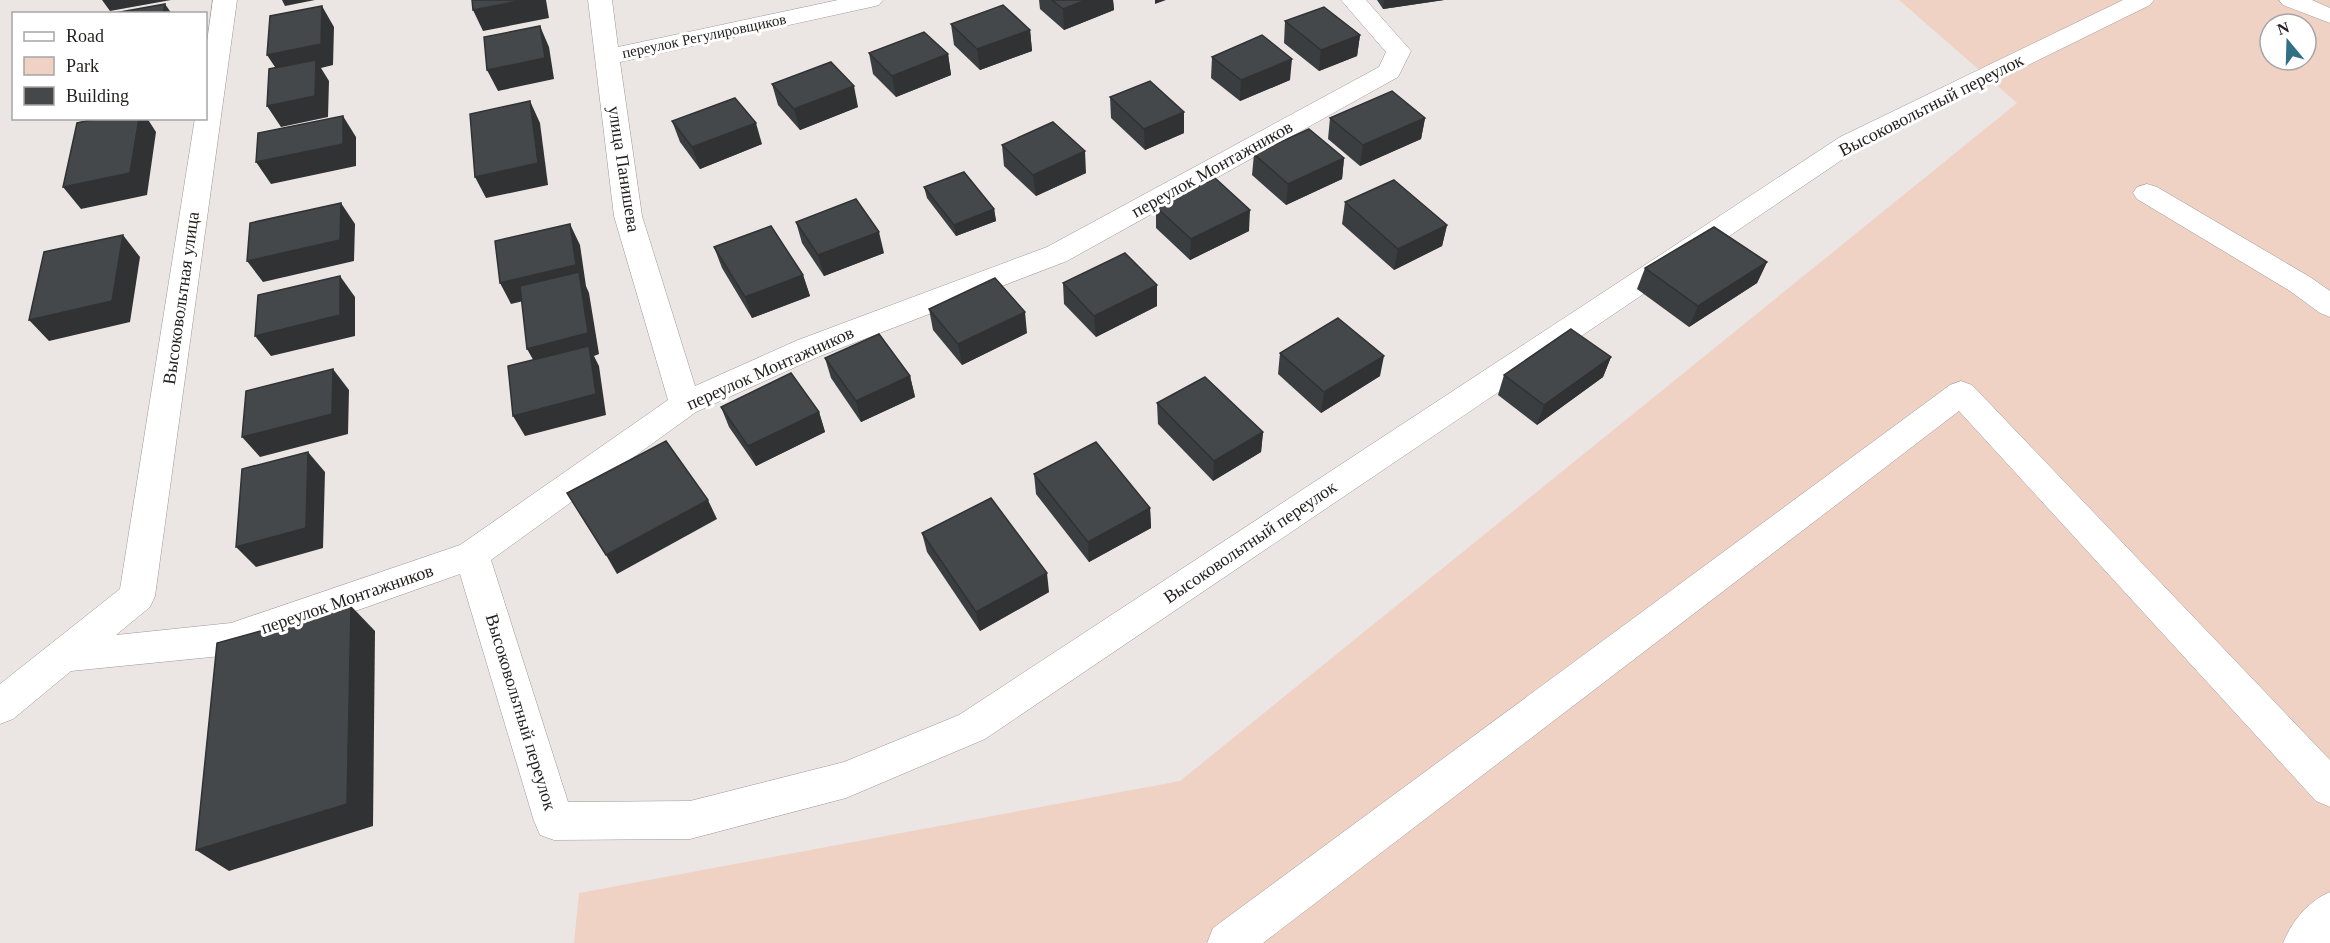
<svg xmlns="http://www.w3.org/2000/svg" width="2330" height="943" font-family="Georgia,serif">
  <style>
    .green { fill: #f0d2c4; fill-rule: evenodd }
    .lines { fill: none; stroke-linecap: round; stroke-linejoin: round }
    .minor-casing { stroke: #9d9896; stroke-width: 1 }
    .minor { fill: #fff; fill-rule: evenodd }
    .wall { fill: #3a3e40 }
    .shaded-wall { fill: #303234 }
    .building { fill: #44484a; stroke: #303234; stroke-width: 1.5 }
    .labels { text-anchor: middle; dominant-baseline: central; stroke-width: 6; stroke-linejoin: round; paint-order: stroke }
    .far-street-label { font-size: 15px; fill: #211f1e; stroke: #fff }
    .street-label { font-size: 18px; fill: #211f1e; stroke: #fff }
  </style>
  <rect width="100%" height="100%" fill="#ebe6e4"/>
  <!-- green -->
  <path class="green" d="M1899 0H2330V943H574L579 893 1180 781 2017 103ZM2270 24H2306V60H2270Z"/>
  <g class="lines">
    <!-- minor casing -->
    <g class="minor-casing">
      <g id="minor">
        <path d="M213 0H237L155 596 150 607 116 635 231 623 460 545 668 400 614 216 588 0H612L618 47 838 0H883L879 5 871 7 620 62 642 216 695 386 798 340 1047 247 1379 67 1386 52 1341 0H1366L1411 51 1398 77 1067 261 820 356 696 412 491 560 568 802 690 801 844 762 959 715 1840 137 2123 0H2154L2150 5 1858 149 985 739 846 798 690 839 554 840 540 835 534 821 460 574 231 655 71 671 13 719 0 724V684L120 589 195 118H206V49Z"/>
        <path d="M2279 0H2312L2330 8V23L2283 5Z"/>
        <path d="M2147 184 2157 187 2310 277 2330 291V317L2320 313 2290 291 2137 199 2133 193 2137 187Z"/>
        <path d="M1961 381 1972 385 2330 760V807L2316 801 1959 411 1263 943H1207L1213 928 1950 385Z"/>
        <path d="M2330 892V943H2283C2292 921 2308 901 2330 892Z"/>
      </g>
    </g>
    <!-- minor -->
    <use href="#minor" class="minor"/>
  </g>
  <!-- wall -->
  <g class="wall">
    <path d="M1039 0H1113L1114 10 1064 30 1040 9Z"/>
    <path d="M1377 0H1444L1383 9Z"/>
    <path d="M1285 21 1360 35 1357 56 1319 71 1284 43Z"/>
    <path d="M951 24 1030 30 1032 51 980 70 954 45Z"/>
    <path d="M869 53 948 54 951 75 896 97 873 74Z"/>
    <path d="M1212 57 1290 80 1240 101 1211 78Z"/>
    <path d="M772 84 858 107 800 130 778 105Z"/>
    <path d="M1110 97 1184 112V133L1145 150 1111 118Z"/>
    <path d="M1330 118H1425L1421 139 1360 166 1328 139Z"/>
    <path d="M672 121 762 144 700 169 680 142Z"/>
    <path d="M1002 145 1086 173 1036 196 1004 166Z"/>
    <path d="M1254 154 1344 158 1342 179 1286 205 1252 175Z"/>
    <path d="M924 187 994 209 996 221 956 236 927 198Z"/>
    <path d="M1345 202 1447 225 1442 246 1394 270 1342 224Z"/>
    <path d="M1156 207 1249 231 1190 260 1156 228Z"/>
    <path d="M796 222 884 253 824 276 802 243Z"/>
    <path d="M714 247 803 275 810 296 752 318 722 268Z"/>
    <path d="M1767 262 1757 283 1689 327 1637 289 1645 268Z"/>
    <path d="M1063 283 1157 285V306L1096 337 1064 304Z"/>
    <path d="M929 309 1027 333 962 365 933 330Z"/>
    <path d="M1280 353 1380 376 1321 413 1278 374Z"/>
    <path d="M1611 357 1603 377 1537 425 1498 395 1504 375Z"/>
    <path d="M825 358 910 376 915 397 861 422 831 378Z"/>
    <path d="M1157 403 1263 432 1261 452 1213 481 1158 424Z"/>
    <path d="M721 407 819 412 825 432 756 466 729 427Z"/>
    <path d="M1034 474 1150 508 1151 528 1089 562 1036 494Z"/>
    <path d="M922 533 1049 592 980 631 927 552Z"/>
  </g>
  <!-- shaded-wall -->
  <g class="shaded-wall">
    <path d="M102 0H171L110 11Z"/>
    <path d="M282 0H315L285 6Z"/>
    <path d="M524 0H546L549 18 483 31 473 10Z"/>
    <path d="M1086 0H1113L1114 10 1064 30 1063 9Z"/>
    <path d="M1155 0H1166L1155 4Z"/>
    <path d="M1384 0H1444L1383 9Z"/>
    <path d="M165 4 172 14H163Z"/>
    <path d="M322 6 334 27 333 65 321 68 329 81 328 117 281 127 267 106 281 76 267 55Z"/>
    <path d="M540 26 549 47 554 79 498 91 487 70Z"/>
    <path d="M1030 30 1032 51 980 70 977 49Z"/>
    <path d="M1360 35 1357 56 1319 71 1321 50Z"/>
    <path d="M948 54 951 75 896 97 892 76Z"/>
    <path d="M1292 59 1290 80 1240 101 1241 80Z"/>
    <path d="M854 86 858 107 800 130 794 109Z"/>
    <path d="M530 101 540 123 548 185 486 198 475 177Z"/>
    <path d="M1184 112V133L1145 150 1144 129Z"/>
    <path d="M343 116 356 137V166L271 184 256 162Z"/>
    <path d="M139 118H147L156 132 147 195 81 209 63 187Z"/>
    <path d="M1425 118 1421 139 1360 166 1363 145Z"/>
    <path d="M756 123 762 144 700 169 692 147Z"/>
    <path d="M1085 151 1086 173 1036 196 1033 175Z"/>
    <path d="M1344 158 1342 179 1286 205 1288 184Z"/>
    <path d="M341 203 355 224 354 261 263 282 247 261Z"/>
    <path d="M994 209 996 221 956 236 954 225Z"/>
    <path d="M1250 210 1249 231 1190 260 1191 239Z"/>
    <path d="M570 224 580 245 586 286 589 293 599 354 594 356 599 366 606 415 525 436 513 416 539 370 527 349 581 287 511 304 500 283Z"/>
    <path d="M1447 225 1442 246 1394 270 1398 249Z"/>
    <path d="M879 232 884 253 824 276 818 255Z"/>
    <path d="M123 235 140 257 130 322 49 341 29 320Z"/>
    <path d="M1767 262 1757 283 1689 327 1698 306Z"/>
    <path d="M803 275 810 296 752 318 745 297Z"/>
    <path d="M340 276 355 297V336L271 356 255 336Z"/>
    <path d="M1157 285V306L1096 337 1094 316Z"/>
    <path d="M1025 312 1027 333 962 365 958 344Z"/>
    <path d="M1384 356 1380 376 1321 413 1324 392Z"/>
    <path d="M1611 357 1603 377 1537 425 1544 405Z"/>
    <path d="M333 369 349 390 348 434 260 457 242 437Z"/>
    <path d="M910 376 915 397 861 422 856 401Z"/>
    <path d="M819 412 825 432 756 466 748 446Z"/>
    <path d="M1263 432 1261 452 1213 481 1214 461Z"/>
    <path d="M308 452 325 472 323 548 256 567 236 547Z"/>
    <path d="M708 500 717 519 617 574 606 555Z"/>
    <path d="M1150 508 1151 528 1089 562 1088 542Z"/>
    <path d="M1047 573 1049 592 980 631 976 612Z"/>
    <path d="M351 606 375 631 373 826 229 871 196 850Z"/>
  </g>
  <!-- building -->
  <g class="building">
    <path d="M472 0H524L473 10Z"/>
    <path d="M1052 0H1086L1063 9Z"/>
    <path d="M165 4 163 14H109Z"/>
    <path d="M1003 5 1030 30 977 49 951 24Z"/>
    <path d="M322 6 321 44 267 55 270 16Z"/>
    <path d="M1324 7 1360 35 1321 50 1285 21Z"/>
    <path d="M540 26 545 58 487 70 484 37Z"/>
    <path d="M924 32 948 54 892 76 869 53Z"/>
    <path d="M1262 35 1292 59 1241 80 1212 57Z"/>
    <path d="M316 60 315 96 267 106 269 69Z"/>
    <path d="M831 62 854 86 794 109 772 84Z"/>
    <path d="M1150 81 1184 112 1144 129 1110 97Z"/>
    <path d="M1392 91 1425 118 1363 145 1330 118Z"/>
    <path d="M735 98 756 123 692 147 672 121Z"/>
    <path d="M530 101 538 163 475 177 470 114Z"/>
    <path d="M343 116V144L256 162 258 133Z"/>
    <path d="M100 118H139L130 173 63 187 77 123Z"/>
    <path d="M1053 122 1085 151 1033 175 1002 145Z"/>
    <path d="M1309 129 1344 158 1288 184 1254 154Z"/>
    <path d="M964 172 994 209 954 225 924 187Z"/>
    <path d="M1215 178 1250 210 1191 239 1156 207Z"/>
    <path d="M1394 180 1447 225 1398 249 1345 202Z"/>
    <path d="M856 199 879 232 818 255 796 222Z"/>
    <path d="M341 203 340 240 247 261 250 223Z"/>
    <path d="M570 224 576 265 500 283 495 241Z"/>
    <path d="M771 226 803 275 745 297 714 247Z"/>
    <path d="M1714 227 1767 262 1698 306 1645 268Z"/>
    <path d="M123 235 112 301 29 320 44 252Z"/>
    <path d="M1125 253 1157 285 1094 316 1063 283Z"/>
    <path d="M579 272 588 333 527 349 520 286Z"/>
    <path d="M340 276V315L255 336 258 295Z"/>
    <path d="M995 278 1025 312 958 344 929 309Z"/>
    <path d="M1338 318 1384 356 1324 392 1280 353Z"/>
    <path d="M1571 329 1611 357 1544 405 1504 375Z"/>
    <path d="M879 334 910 376 856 401 825 358Z"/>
    <path d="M589 346 596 394 513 416 508 366Z"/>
    <path d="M333 369 332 414 242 437 246 391Z"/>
    <path d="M791 373 819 412 748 446 721 407Z"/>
    <path d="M1205 377 1263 432 1214 461 1157 403Z"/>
    <path d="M666 441 708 500 606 555 567 493Z"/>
    <path d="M1096 442 1150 508 1088 542 1034 474Z"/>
    <path d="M308 452 306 528 236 547 242 469Z"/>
    <path d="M991 498 1047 573 976 612 922 533Z"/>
    <path d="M351 606 347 804 196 850 217 643Z"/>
  </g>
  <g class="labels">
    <!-- far-street labels -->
    <g class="far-street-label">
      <text transform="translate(704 36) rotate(-12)">переулок Регулировщиков</text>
    </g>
    <!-- street labels -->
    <g class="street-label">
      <text transform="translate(1931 105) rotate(-27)">Высоковольтный переулок</text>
      <text transform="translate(624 169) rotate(81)">улица Панишева</text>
      <text transform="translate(1212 169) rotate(-29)">переулок Монтажников</text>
      <text transform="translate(181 298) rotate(-82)">Высоковольтная улица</text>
      <text transform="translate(770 368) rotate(-24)">переулок Монтажников</text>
      <text transform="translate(1250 542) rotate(-34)">Высоковольтный переулок</text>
      <text transform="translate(347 599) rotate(-19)">переулок Монтажников</text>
      <text transform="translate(521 712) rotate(73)">Высоковольтный переулок</text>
    </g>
  </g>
  <!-- legend -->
  <rect x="12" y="12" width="195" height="108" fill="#ffffff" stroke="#a6a5a5" stroke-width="1.5"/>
  <rect x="24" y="32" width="30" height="9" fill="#ffffff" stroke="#a6a5a5" stroke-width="1.5"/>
  <text x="66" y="42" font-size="18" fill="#211f1e">Road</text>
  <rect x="24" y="57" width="30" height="18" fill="#f0d2c4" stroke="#a6a5a5" stroke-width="1.5"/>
  <text x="66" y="72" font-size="18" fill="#211f1e">Park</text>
  <rect x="24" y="87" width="30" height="18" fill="#44484a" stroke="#a6a5a5" stroke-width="1.5"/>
  <text x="66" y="102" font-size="18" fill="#211f1e">Building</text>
  <!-- north arrow -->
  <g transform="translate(2288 42) rotate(341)"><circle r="28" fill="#ffffff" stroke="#a6a5a5" stroke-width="1.5"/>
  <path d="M0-4.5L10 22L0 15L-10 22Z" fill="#327086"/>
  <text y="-9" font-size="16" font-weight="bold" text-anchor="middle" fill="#211f1e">N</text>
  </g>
</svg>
